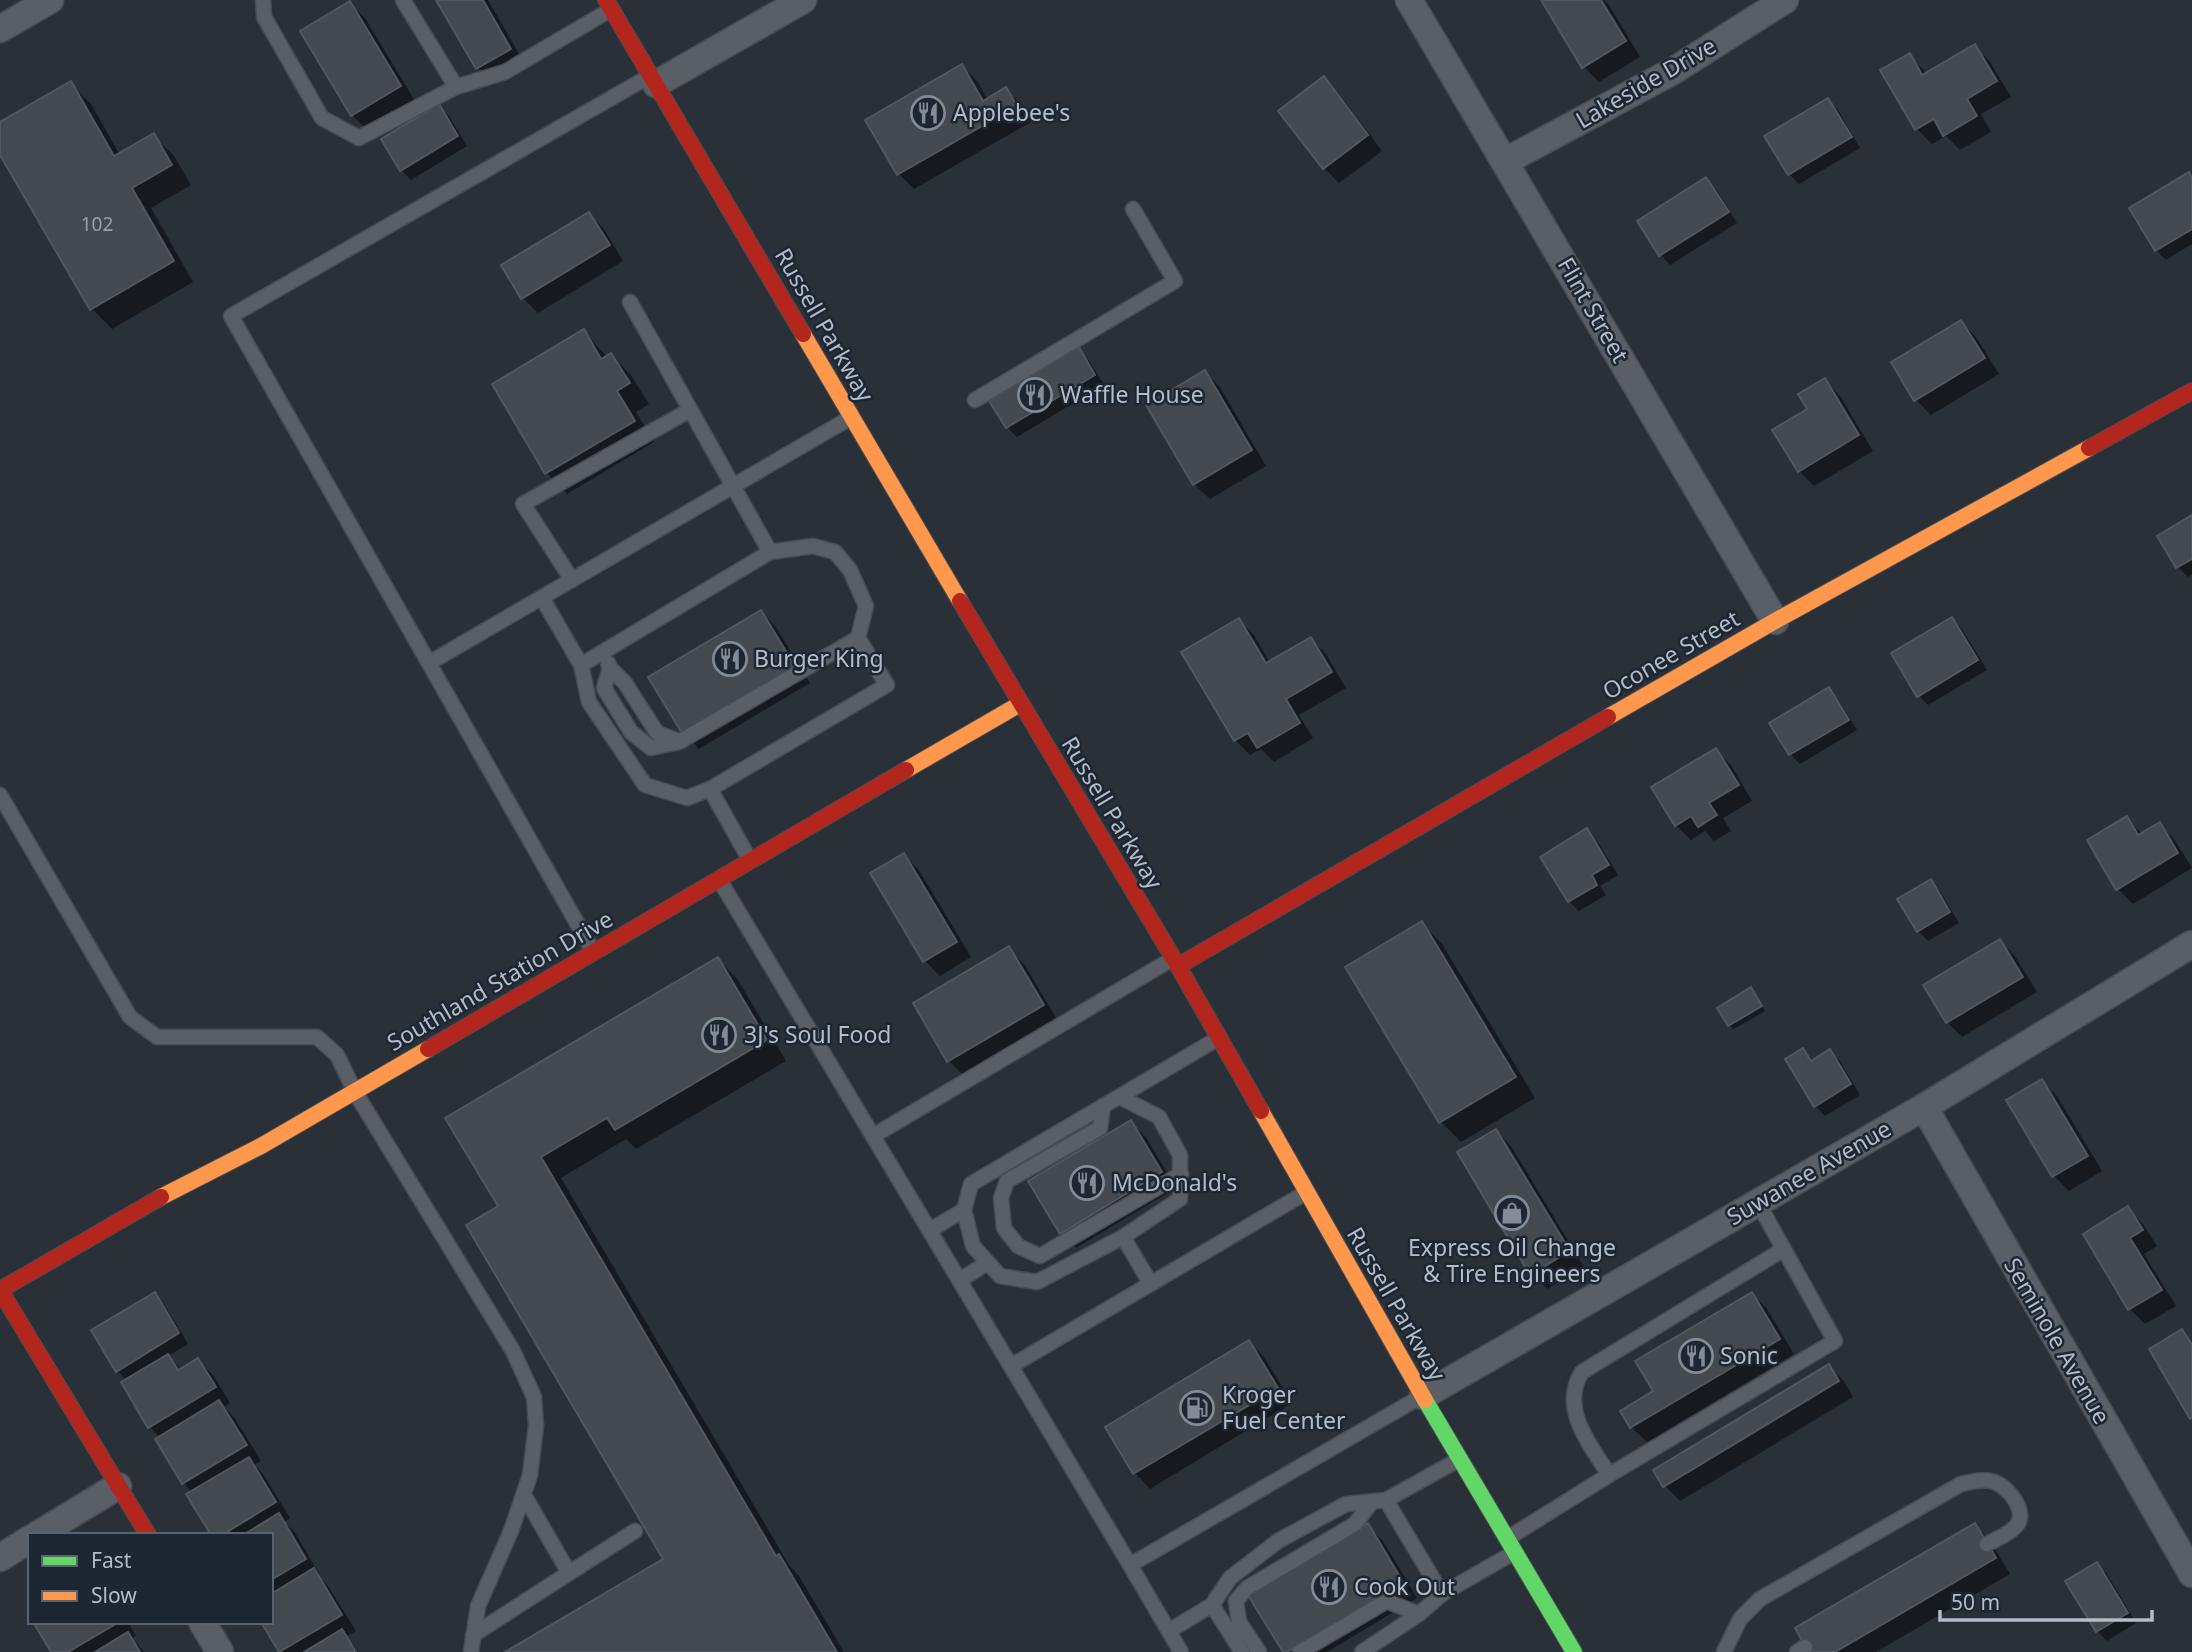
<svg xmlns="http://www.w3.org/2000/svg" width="2192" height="1652" viewBox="0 0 2192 1652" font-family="'Noto Sans',sans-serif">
	<rect width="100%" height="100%" fill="#2a3038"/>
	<!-- shadow -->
	<g fill="#0007">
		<path d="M438,0h50l37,64 -32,19 -15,-15z"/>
		<path d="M1544,0h60l5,5 31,52 -41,25 -15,-15z"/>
		<path d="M349,3l16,15 50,83 -48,29 -15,-15z"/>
		<path d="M1975,46l15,16 21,35 -30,17 10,18 -31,18 -14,-14 -14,8 -15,-15 -7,-73 17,18z"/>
		<path d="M962,66l15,15 11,19 18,-10 15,15 10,17 -117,67 -15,-15 -31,-54z"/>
		<path d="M1324,78l15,16 43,57 -43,32 -15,-15 -43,-57z"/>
		<path d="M70,83l21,21 29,51 33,-20 21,21 17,29 -40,23 42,74 -81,47 -20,-20 -92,-158v-27z"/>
		<path d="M1828,100l10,10 22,38 -61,36 -10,-10 -22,-37z"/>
		<path d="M439,106l10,10 18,30 -56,34 -10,-10z"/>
		<path d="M2192,178v66l-26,16 -10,-10z"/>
		<path d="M1706,180l10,9 21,34 -67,42 -9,-10 -22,-33z"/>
		<path d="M589,214l15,15 19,32 -85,52 -16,-16z"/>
		<path d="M1961,322l15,15 23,37 -68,41 -15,-15z"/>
		<path d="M584,331l23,26 4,-2 20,20 18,29 -13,8 18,30 -87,52 -20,-21 -53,-88z"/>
		<path d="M1078,349l10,10 16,26 -87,52 -10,-10z"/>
		<path d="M1205,372l15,15 46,79 -56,33 -16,-15z"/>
		<path d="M1825,380l15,16 33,55 -59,35 -15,-15 10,-61z"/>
		<path d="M2192,517v57l-4,3 -10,-10z"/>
		<path d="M761,612l15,15 34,56 -111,66 -15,-15z"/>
		<path d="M1952,619l10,10 25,41 -59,35 -10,-10z"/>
		<path d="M1239,620l15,15 16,28 41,-24 15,15 20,34 -47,27 14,23 -39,24 -13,-13 -11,6 -15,-15z"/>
		<path d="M1829,689l9,10 19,31 -57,34 -10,-10 -18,-31z"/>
		<path d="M1716,750l15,15 21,36 -29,17 8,13 -17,10 -9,-10 -14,9 -15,-15z"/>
		<path d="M2126,818l16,16 17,-10 15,15 18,29 -59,36 -15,-15z"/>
		<path d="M1587,831l10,10 21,34 -18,11 6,9 -27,16 -10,-10 -26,-44z"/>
		<path d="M904,855l15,15 52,87 -31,19 -15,-15 -53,-87z"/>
		<path d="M1930,881l10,10 19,32 -31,18 -10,-10 -19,-31z"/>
		<path d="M1421,923l21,21 93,154 -74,44 -20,-20z"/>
		<path d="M2000,941l15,15 22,36 -75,45 -15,-15z"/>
		<path d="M1009,949l15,15 34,57 -94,55 -15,-15z"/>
		<path d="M718,959l20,21 48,81 -150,88 -10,-10 -65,39 228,387 10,11 45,76h-336l157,-93 -165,-352 -52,-89z"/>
		<path d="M1755,994l10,17 -31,18 -5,-4z"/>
		<path d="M1803,1050l11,11 16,-10 10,10 20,34 -35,21 -10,-10z"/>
		<path d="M2041,1081l16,15 45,75 -33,20 -15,-15 -46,-75z"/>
		<path d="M1130,1122l16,15 30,51 -100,60 -15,-15z"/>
		<path d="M1496,1131l15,15 73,121 -37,22 -15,-16z"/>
		<path d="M2128,1209l15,15 14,22 -13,8 32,52 -31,18 -15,-15 -45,-75z"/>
		<path d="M154,1294l10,10 24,40 -20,12 14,14 16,-10 15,15 17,28 -6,4 10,10 27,44 -7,4 9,9 27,44 -6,4 10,9 26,44 -1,1 9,10 28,45 -9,5 11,16h-77l-18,-30h8v-87h-58l-20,-43 -10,-9 -23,-45 -10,-11 -23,-47 -10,-9z"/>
		<path d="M1752,1294l15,15 27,45 -147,88 -16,-15 24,-35z"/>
		<path d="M1249,1342l15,15 28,46 -142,86 -15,-16 -28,-46z"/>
		<path d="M1829,1366l15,15 9,16 -173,104 -15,-15 -10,-16z"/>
		<path d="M1975,1525l15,16 20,33 -134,78h-65z"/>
		<path d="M1368,1526l15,15 34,57 -90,54h-42z"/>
		<path d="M2097,1564l10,10 29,49 -29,18 -10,-10z"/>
		<path d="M35,1622h93l8,14 -4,2 12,14h-91z"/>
	</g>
	<!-- building -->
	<g fill="#444950" stroke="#52575f" stroke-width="2">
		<path d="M436,0h47l28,49 -35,20z"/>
		<path d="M1541,0h60l25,41 -44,27z"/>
		<path d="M350,1l51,85 -50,30 -51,-85z"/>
		<path d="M1975,44l22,37 -30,18 10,17 -34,20 -9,-17 -19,11 -35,-60 30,-17 12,22z"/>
		<path d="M962,64l21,37 23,-14 11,19 -120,69 -32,-55z"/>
		<path d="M1324,76l44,59 -45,34 -45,-58z"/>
		<path d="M71,81l43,75 40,-23 18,32 -40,23 42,73 -84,49 -90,-155v-33z"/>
		<path d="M1828,98l24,39 -64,38 -24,-39z"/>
		<path d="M439,104l19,32 -58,35 -19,-32z"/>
		<path d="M2189,172l3,6v51l-37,22 -26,-43z"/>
		<path d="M1706,177l23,35 -70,44 -22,-35z"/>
		<path d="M589,212l21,33 -89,54 -20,-34z"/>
		<path d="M1961,320l24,38 -71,43 -23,-39z"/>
		<path d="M584,329l17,30 10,-6 19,30 -13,8 18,30 -90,53 -53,-90z"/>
		<path d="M1079,347l16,28 -89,53 -17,-27z"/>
		<path d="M1205,370l47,80 -59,35 -47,-80z"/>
		<path d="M1825,378l34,57 -61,37 -26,-42 35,-21 -9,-15z"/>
		<path d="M2192,515v44l-16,9 -19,-32z"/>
		<path d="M761,610l35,58 -113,67 -35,-58z"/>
		<path d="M1952,617l26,43 -61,37 -26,-44z"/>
		<path d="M1239,618l27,45 45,-26 21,35 -46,27 14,24 -43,25 -9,-15 -14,8 -53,-89z"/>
		<path d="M1829,687l20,33 -60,35 -20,-32z"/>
		<path d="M1716,748l23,37 -30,18 8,12 -19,12 -7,-11 -16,10 -24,-39z"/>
		<path d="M2127,816l11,19 22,-13 18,31 -62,37 -29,-50z"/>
		<path d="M1587,828l22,37 -17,10 5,10 -29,17 -28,-45z"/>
		<path d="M904,853l53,89 -34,20 -53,-89z"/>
		<path d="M1931,879l19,33 -33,20 -20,-33z"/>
		<path d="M1422,921l94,156 -77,46 -94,-156z"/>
		<path d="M2000,939l23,38 -77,46 -23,-38z"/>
		<path d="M1009,946l35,59 -97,57 -34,-59z"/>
		<path d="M718,957l49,83 -152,90 -8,-12 -66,39 235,399 3,-2 58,98h-332l158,-93 -197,-334 32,-19 -53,-88z"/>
		<path d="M1751,987l11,19 -34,20 -11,-18z"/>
		<path d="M1803,1048l8,13 19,-12 21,35 -37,23 -29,-48z"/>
		<path d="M2042,1079l46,77 -36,21 -46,-77z"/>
		<path d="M1131,1120l31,52 -102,62 -32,-53z"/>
		<path d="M1496,1129l74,122 -40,24 -73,-123z"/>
		<path d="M2128,1206l15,24 -13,8 32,52 -34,20 -45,-76z"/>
		<path d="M155,1292l24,41 -63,39 -25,-42z"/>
		<path d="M1752,1292l28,47 -150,89 -10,-17 33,-20 -18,-30z"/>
		<path d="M2182,1329l10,16v73l-2,1 -41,-70z"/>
		<path d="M1249,1340l29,48 -145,86 -28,-47z"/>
		<path d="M168,1354l10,16 20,-12 18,29 -68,41 -27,-46z"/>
		<path d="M1829,1364l10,17 -176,106 -10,-17z"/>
		<path d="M219,1400l28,45 -65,39 -27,-45z"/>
		<path d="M249,1457l27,45 -54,33h-11l-25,-41z"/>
		<path d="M279,1513l27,46 -35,21v-45h-28z"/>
		<path d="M1368,1523l35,59 -116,70h-4l-35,-57z"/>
		<path d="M1975,1523l21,35 -161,94h-27l-13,-24z"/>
		<path d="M2097,1562l31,51 -32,19 -31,-51z"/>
		<path d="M314,1568l28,47 -63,37 -18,-30h10v-28z"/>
		<path d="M33,1622h86l-51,30h-17z"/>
		<path d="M342,1629l14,23h-52z"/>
		<path d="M128,1632l12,20h-45z"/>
	</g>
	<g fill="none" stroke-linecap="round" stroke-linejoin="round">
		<!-- lane casing -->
		<g stroke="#484c53" stroke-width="17">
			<g id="lane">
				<path d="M263,0l1,17 58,101 37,20 97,-51 -53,-87"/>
				<path d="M456,87l49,-15 105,-62"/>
				<path d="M975,400l200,-119 -42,-72"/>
				<path d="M572,580l-49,-76 167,-94"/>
				<path d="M542,598l39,67 189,-113 -140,-250"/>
				<path d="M429,663l421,-245"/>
				<path d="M608,663l2,5 15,15 32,50 21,8"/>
				<path d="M581,665l8,37 56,83 42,13 23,-9"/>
				<path d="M610,668l-6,20 27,44 20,16 28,-6 179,-104 8,-32 -16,-36 -15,-18 -22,-6 -43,6"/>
				<path d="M0,795l130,222 27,20h160l20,18 18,37 158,259 21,46 2,29 -6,49 -19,56 -33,75 -7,46"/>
				<path d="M750,860l-40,-71 177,-104 -29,-47"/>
				<path d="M720,881l410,684 292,-169"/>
				<path d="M593,951l-362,-635 417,-239"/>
				<path d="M1120,1097l39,20 21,38v44l-57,38 -86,45 -37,-6 -27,-30 -9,-36 7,-26 246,-145"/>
				<path d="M1103,1106l-3,22 -93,53 -6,17 3,30 14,18 22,10 141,-82"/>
				<path d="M873,1136l299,-177"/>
				<path d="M1758,1203l77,138 -226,134c-19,-31 -50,-67 -27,-103l202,-123"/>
				<path d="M930,1230l34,-20"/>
				<path d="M1123,1237l28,47"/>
				<path d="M960,1280l27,-17"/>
				<path d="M1011,1366l294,-173"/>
				<path d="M524,1495l45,78 66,-42"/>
				<path d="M1386,1500l56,94"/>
				<path d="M1508,1538l101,-63"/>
				<path d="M1130,1565l51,87"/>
				<path d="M1212,1605l18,-27 48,-37 68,-37 40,-4 72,-40"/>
				<path d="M1169,1631l43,-26 30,47"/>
				<path d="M473,1635l96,-62"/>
				<path d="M1259,1652l-20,-30 -3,-21 11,-13 108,-64 16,-21"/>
				<path d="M1300,1652l87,-51 32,13"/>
				<path d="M1362,1652l57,-38 23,-20 71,-41"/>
				<path d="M1724,1652l16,-33 20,-20 201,-115c10,-2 22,-6 33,-2 14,4 35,31 22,44 -6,8 -20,13 -29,18"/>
				<path d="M1797,1652l8,-5"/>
			</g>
		</g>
		<!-- street casing -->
		<g stroke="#484c53" stroke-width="29">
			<g id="street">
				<path d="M1409,0l366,621"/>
				<path d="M0,29l50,-29"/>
				<path d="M656,84l147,-84"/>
				<path d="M1506,161l167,-90 112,-71"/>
				<path d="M1924,1107l268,467"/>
				<path d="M1423,1396l501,-289 268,-163"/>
				<path d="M37,1535l81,-49"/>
				<path d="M0,1558l30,-19"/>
				<path d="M202,1622l18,30"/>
			</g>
		</g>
		<!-- fast casing -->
		<g stroke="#484c53" stroke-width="18">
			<path id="fast" d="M1425,1400l149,252"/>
		</g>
		<!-- slow casing -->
		<g stroke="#484c53" stroke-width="18">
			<g id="slow">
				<path d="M803,334l157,267"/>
				<path d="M1608,717l167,-96 314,-173"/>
				<path d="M906,770l114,-66"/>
				<path d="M1261,1111l164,289"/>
				<path d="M161,1197l100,-51 167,-97"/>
			</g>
		</g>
		<!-- jam casing -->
		<g stroke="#484c53" stroke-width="18">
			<g id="jam">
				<path d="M606,0l197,334"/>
				<path d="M2089,448l103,-57"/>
				<path d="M960,601l218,365 83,145"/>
				<path d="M1178,966l430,-249"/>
				<path d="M428,1049l478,-279"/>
				<path d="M148,1535l-148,-245 161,-93"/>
			</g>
		</g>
		<!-- lane -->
		<use href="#lane" stroke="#5a5e66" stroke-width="14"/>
		<!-- street -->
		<use href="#street" stroke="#5a5e66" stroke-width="26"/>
		<!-- fast -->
		<use href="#fast" stroke="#63d668" stroke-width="16"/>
		<!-- slow -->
		<use href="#slow" stroke="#ff974d" stroke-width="16"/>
		<!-- jam -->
		<use href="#jam" stroke="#b3261e" stroke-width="16"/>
	</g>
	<!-- icons -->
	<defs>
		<g id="restaurant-ring" transform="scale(1.75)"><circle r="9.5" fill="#1d2633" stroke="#848b96" stroke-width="1.5"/><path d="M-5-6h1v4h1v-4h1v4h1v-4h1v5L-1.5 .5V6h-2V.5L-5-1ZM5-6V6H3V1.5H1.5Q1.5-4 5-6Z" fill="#848b96"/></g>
		<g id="shop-ring" transform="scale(1.75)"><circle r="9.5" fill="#1d2633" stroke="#848b96" stroke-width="1.5"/><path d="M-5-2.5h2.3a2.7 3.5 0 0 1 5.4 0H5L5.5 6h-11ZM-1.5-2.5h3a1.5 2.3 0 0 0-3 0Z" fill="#848b96"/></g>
		<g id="fuel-ring" transform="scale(1.75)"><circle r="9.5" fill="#1d2633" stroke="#848b96" stroke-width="1.5"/><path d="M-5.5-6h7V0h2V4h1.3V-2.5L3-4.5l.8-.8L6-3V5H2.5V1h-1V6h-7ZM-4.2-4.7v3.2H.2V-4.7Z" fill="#848b96"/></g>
	</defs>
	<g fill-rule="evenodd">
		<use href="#restaurant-ring" x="928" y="113"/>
		<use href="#restaurant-ring" x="1035" y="395"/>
		<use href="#restaurant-ring" x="730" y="659"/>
		<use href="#restaurant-ring" x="719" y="1035"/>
		<use href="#restaurant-ring" x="1087" y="1183"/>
		<use href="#shop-ring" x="1512" y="1213"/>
		<use href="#restaurant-ring" x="1696" y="1356"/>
		<use href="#fuel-ring" x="1197" y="1408"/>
		<use href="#restaurant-ring" x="1329" y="1587"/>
	</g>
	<g text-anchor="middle" stroke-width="5" stroke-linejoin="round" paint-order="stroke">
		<!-- number labels -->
		<g font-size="19" fill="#989fab">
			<text x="97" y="231">102</text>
		</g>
		<!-- street labels -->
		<g font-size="23" fill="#b4bcc9" stroke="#1d2633">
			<text transform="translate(1646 83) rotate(-30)" y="8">Lakeside Drive</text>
			<text transform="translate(1593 310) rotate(60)" y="8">Flint Street</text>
			<text transform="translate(824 325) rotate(60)" y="8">Russell Parkway</text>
			<text transform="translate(1671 655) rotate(-30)" y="8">Oconee Street</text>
			<text transform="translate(1112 813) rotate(59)" y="8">Russell Parkway</text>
			<text transform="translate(500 981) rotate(-30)" y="8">Southland Station Drive</text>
			<text transform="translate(1809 1173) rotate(-30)" y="8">Suwanee Avenue</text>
			<text transform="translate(1396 1304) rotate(60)" y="8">Russell Parkway</text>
			<text transform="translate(2057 1341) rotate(60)" y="8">Seminole Avenue</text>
		</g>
		<!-- poi labels -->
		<g font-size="23" fill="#b4bcc9" stroke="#1d2633" text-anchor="start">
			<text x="953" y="121">Applebee's</text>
			<text x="1060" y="403">Waffle House</text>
			<text x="754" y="667">Burger King</text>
			<text x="744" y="1043">3J's Soul Food</text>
			<text x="1112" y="1191">McDonald's</text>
			<text x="1512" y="1256" text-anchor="middle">Express Oil Change<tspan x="1512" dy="26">&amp; Tire Engineers</tspan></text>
			<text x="1720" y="1364">Sonic</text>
			<text x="1222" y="1403">Kroger<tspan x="1222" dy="26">Fuel Center</tspan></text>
			<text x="1354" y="1595">Cook Out</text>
		</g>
	</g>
	<!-- legend -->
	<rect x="28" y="1533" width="245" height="91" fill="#1d2633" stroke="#59626f" stroke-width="2"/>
	<rect x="42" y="1556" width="35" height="10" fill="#63d668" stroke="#59626f" stroke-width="2"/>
	<text x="91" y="1568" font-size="21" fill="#b4bcc9">Fast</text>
	<rect x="42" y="1591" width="35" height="10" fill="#ff974d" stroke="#59626f" stroke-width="2"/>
	<text x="91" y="1603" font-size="21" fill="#b4bcc9">Slow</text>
	<!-- scale -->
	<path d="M1940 1610v10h212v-10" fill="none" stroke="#b4bcc9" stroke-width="3.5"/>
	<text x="1951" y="1610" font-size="21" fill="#b4bcc9" stroke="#1d2633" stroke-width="5" paint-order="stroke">50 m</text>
</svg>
